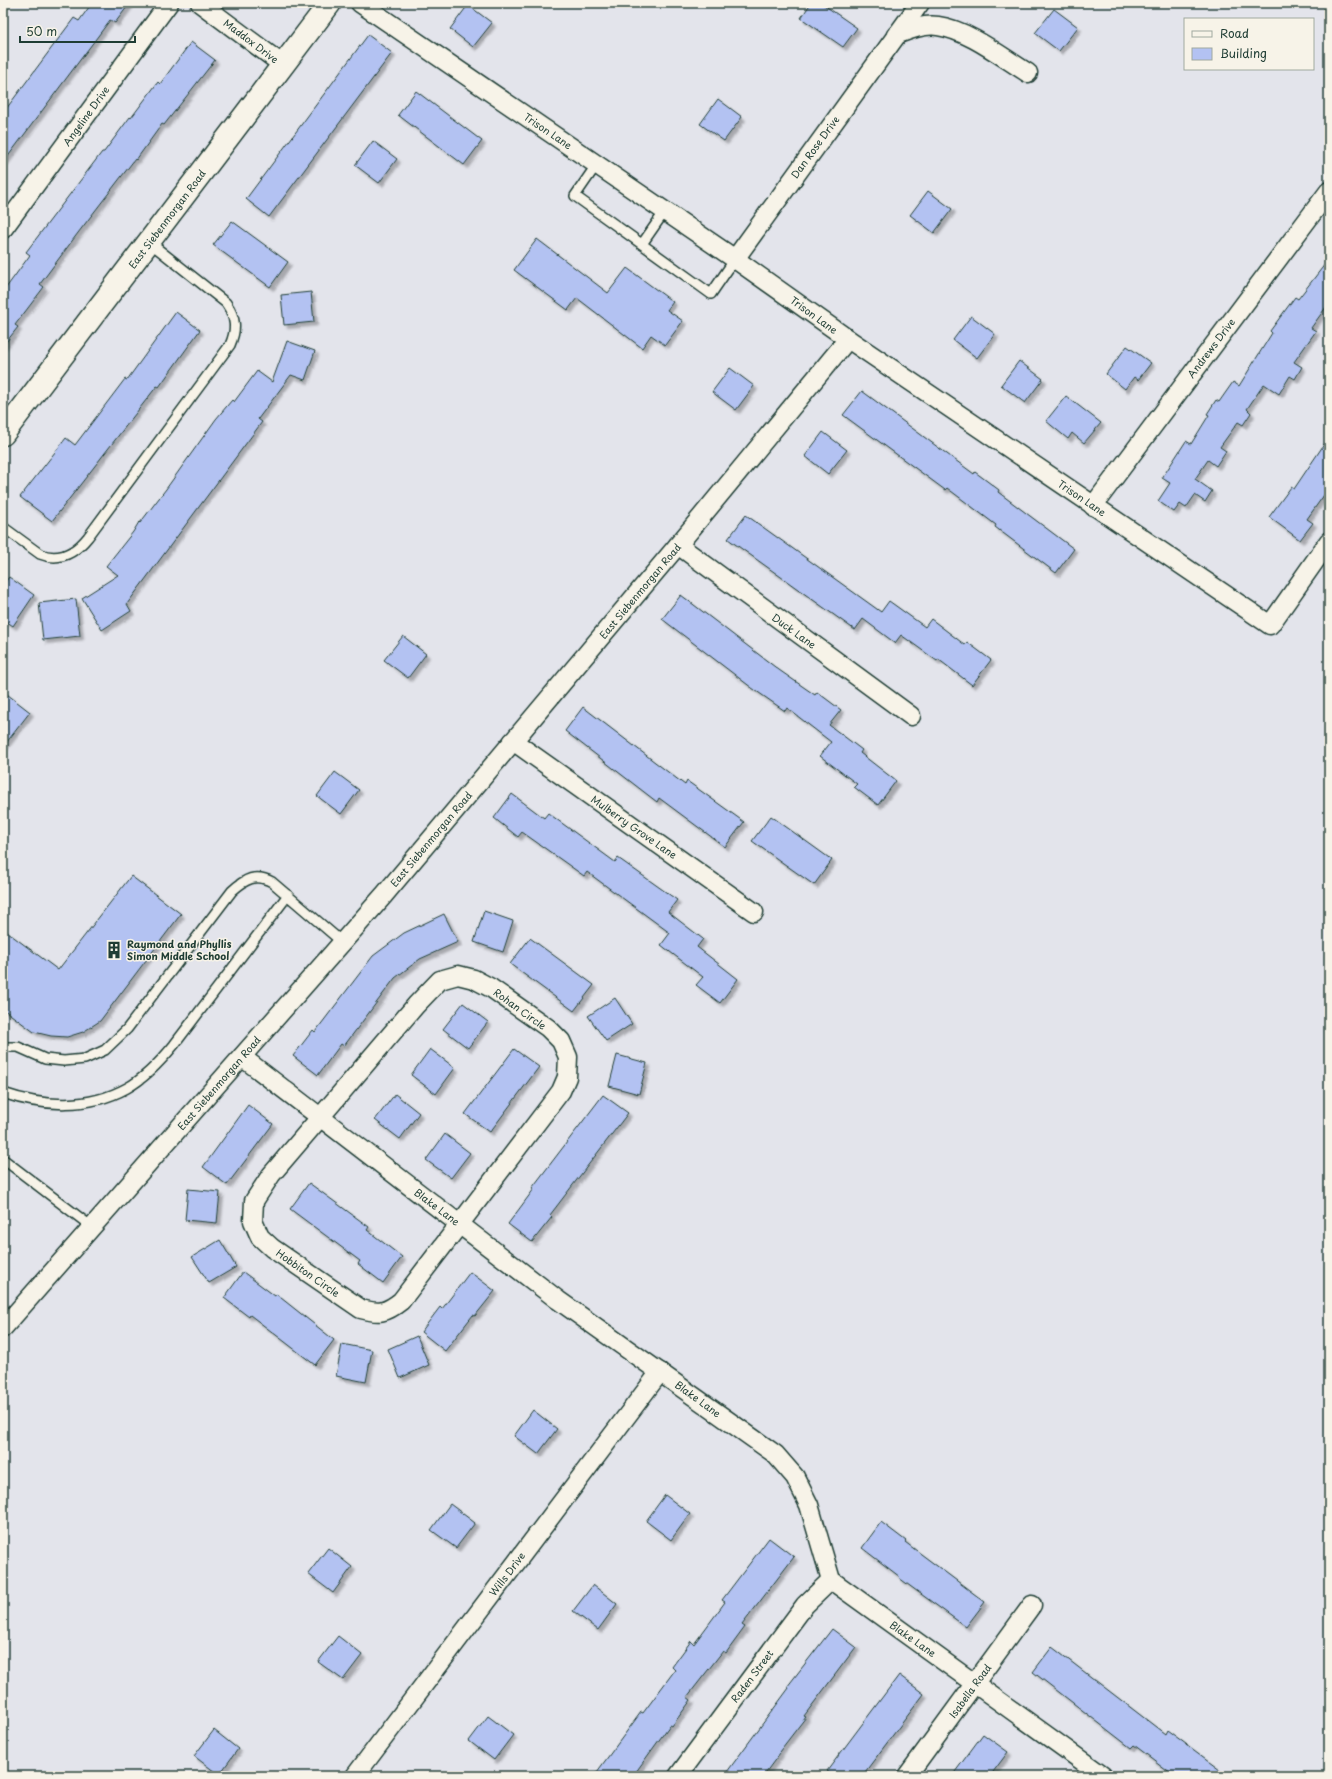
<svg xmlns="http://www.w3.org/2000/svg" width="1332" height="1779" viewBox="0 0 1332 1779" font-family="'Playpen Sans',sans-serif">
	<defs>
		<filter id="shadow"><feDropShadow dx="3.5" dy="3.5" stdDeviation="1" flood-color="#0004"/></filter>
	</defs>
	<rect width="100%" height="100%" fill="#e3e4eb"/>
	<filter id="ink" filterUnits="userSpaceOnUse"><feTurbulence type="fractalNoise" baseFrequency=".025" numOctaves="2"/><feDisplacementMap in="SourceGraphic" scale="8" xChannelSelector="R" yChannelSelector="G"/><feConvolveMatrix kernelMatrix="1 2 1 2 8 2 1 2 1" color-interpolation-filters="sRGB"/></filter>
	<g filter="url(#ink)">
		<!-- building -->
		<g fill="#b3c2f2" stroke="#1f3d34" filter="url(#shadow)">
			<path d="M92,3h38l-15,20 -5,-3 -107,143v-50l71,-95 5,3z"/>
			<path d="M811,3h10l36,25 -14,19 -42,-29z"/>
			<path d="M468,5l24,18 -19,24 -23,-18z"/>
			<path d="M1054,9l24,18 -19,24 -24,-18z"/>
			<path d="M368,35l24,18 -123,164 -23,-18z"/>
			<path d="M191,42l24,18 -51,65 -2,-1 -26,36 -1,-1 -57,74 -38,51 4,3 -29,38 3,2 -15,19v-54l27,-37 -4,-3 76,-100h2l26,-35 1,1 27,-36 2,2z"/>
			<path d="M416,91l66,50 -18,24 -66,-50z"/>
			<path d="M718,99l24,18 -18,24 -24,-17z"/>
			<path d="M373,141l24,18 -18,24 -24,-18z"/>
			<path d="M928,191l24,18 -18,24 -24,-18z"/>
			<path d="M232,221l56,41 -18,25 -57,-42z"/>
			<path d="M537,239l71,54 19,-25 46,34 -6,8 16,11 -18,24 -14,-10 -9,13 -65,-50 -9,12 -54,-40z"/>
			<path d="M1329,259v44l-18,25 5,3 -22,31 8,5 -7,12 -5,-3 -11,18 -15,-10 -17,25 4,4 -8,12 -5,-3 -18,25 6,4 -10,15 -8,-6 -13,19 17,12 -7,11 -10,-7 -9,13 -6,-4 -6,8 -16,-11 12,-18 -8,-5 24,-37 5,3 18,-29 -2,-1 9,-14 3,2 14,-20 6,4 33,-53 -2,-2 25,-34 3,2z"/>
			<path d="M311,292l3,30 -30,3 -3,-30z"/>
			<path d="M176,312l24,18 -41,57 -2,-1 -105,135 -32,-24 46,-59 9,7 50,-66 2,1z"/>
			<path d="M971,316l24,18 -18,24 -24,-18z"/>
			<path d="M287,341l28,10 -10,29 -14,-5 -33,44 4,3 -135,182 4,7 -29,19 -20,-32 36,-23 -12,-9 27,-34 6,-10 1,1 26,-34 50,-70 16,-19 2,2 23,-31 15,11z"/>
			<path d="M1127,346l24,17 -13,17 -4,-3 -9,12 -19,-15z"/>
			<path d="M1019,361l24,18 -18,24 -24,-18z"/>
			<path d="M730,368l24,18 -18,24 -24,-18z"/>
			<path d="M862,391l112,83 1,-2 24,18 -1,2 76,57 -18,24 -61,-46 1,-2 -49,-37 -2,2 -102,-75z"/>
			<path d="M1066,396l35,27 -17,20 -12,-10 -4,6 -22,-18z"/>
			<path d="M823,432l24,18 -19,24 -23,-18z"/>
			<path d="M1329,437v51l-22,31 6,4 -13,17 -31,-23 22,-30 3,2z"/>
			<path d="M746,515l135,97 8,-11 36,26 6,-8 34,26 2,-3 24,18 -19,25 -34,-26 -1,2 -36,-26 -6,8 -32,-24 -8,11 -127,-91z"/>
			<path d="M9,577l25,18 -21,31 -10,-7v-34z"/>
			<path d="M681,595l98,75 36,25 2,-3 24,18 -12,15 33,25 -2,3 36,28 -18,24 -24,-18 3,-3 -37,-28 11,-14 -44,-34 -2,3 -33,-23 -90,-69z"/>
			<path d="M76,599l4,37 -37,4 -4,-37z"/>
			<path d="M403,636l23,18 -18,24 -24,-18z"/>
			<path d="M3,691l27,21 -27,35z"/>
			<path d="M583,707l102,78 2,-4 57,41 -19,25 -66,-49 -2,4 -92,-71z"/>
			<path d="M335,772l24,18 -18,24 -24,-18z"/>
			<path d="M512,794l32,24 4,-5 67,49 3,-4 59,42 -9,12 35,27 -6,8 41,32 -18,24 -24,-18 7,-8 -42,-32 9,-12 -83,-61 -3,4 -62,-44 -4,5 -24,-19z"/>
			<path d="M771,816l61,44 -18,25 -62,-44z"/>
			<path d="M131,876l50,38 -81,107 -17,11 -16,5 -16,-1 -17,-4 -31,-23v-80l55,41z"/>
			<path d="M484,911l29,10 -10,31 -29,-10z"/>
			<path d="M444,914l14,28 -38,17 -25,19 -51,68 -3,-2 -23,31 -25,-19 20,-26 2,2 58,-76 31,-23z"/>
			<path d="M530,938l64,47 -20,26 -64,-47z"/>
			<path d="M615,998l17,26 -26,17 -18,-25z"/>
			<path d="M463,1003l25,19 -20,26 -25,-19z"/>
			<path d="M430,1049l25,19 -19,26 -25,-19z"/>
			<path d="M514,1049l25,18 -49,65 -25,-18z"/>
			<path d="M617,1055l30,8 -8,31 -30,-8z"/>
			<path d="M395,1094l24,19 -19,26 -25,-19z"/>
			<path d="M603,1095l25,18 -78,102 2,2 -20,25 -24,-18 26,-35 -2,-1z"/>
			<path d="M248,1105l25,19 -46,61 -24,-18z"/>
			<path d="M445,1134l25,19 -19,25 -25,-18z"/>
			<path d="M309,1183l60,44 -2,3 35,27 -19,26 -25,-19 2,-3 -70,-52z"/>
			<path d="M188,1189l32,3 -3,31 -32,-3z"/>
			<path d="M220,1240l16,27 -27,16 -17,-26z"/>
			<path d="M243,1272l32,24 1,-2 58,46 -19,25 -65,-50 -1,2 -25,-19z"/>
			<path d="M470,1272l25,19 -20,25 -2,-1 -28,36 -24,-19 19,-25 2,2z"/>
			<path d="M417,1336l12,29 -29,13 -12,-29z"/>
			<path d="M342,1344l30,6 -6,32 -30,-6z"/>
			<path d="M533,1410l24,19 -19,25 -24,-18z"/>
			<path d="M665,1495l25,19 -19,26 -25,-19z"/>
			<path d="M450,1504l25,19 -19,25 -25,-18z"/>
			<path d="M881,1522l25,19 -1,1 80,60 -19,25 -67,-49 1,-1 -38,-29z"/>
			<path d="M769,1538l25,19 -52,68 3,2 -19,26 -3,-2 -36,46 4,3 -19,26 -2,-1 -37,51h-39l47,-64 2,1 32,-43 -3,-3 19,-26 3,3 31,-42 -3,-2z"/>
			<path d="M328,1548l24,19 -19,26 -25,-19z"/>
			<path d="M593,1585l24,19 -19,26 -25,-19z"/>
			<path d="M832,1629l24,18 -52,69 2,1 -27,35 1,1 -17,23h-39l65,-88 -2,-1z"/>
			<path d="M338,1636l24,19 -19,25 -25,-18z"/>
			<path d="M1052,1647l113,87 2,-4 62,46h-54l-41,-31 -3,3 -98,-76z"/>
			<path d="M899,1675l25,19 -62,82h-28l-7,-5z"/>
			<path d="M488,1716l25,19 -19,25 -25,-19z"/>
			<path d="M214,1730l24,19 -19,26 -25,-19z"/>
			<path d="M983,1734l25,18 -18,24h-38z"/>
		</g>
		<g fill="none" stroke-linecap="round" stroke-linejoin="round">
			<!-- lane casing -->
			<g stroke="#1f3d34" stroke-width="12">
				<g id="lane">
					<path d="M597,164l-22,32 136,98 24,-35"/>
					<path d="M642,244l23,-33"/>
					<path d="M3,527l37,27c20,8 36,-2 48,-17l142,-192c7,-16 6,-27 -4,-42l-77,-61"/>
					<path d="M3,1047h15l27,12 19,2 21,-2 20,-9 22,-21 105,-138c13,-12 24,-18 40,-9l70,60"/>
					<path d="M3,1093c40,14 86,16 124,-5 18,-10 34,-27 47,-43l114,-150"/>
					<path d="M3,1159l89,68"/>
				</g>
			</g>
			<!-- street casing -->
			<g stroke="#1f3d34" stroke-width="21">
				<g id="street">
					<path d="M200,3l83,62"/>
					<path d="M360,3l375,256 113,80 422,286 59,-84"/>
					<path d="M896,35c13,-5 27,-11 42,-9 30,4 64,31 90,47"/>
					<path d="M3,229l166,-226"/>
					<path d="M735,259l185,-256"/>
					<path d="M1093,506l236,-315"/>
					<path d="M678,545l233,171"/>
					<path d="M513,741l241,171"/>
					<path d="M458,975l16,4 17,9 57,40 13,13 7,16 -1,20 -6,14 -160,210c-15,12 -22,13 -40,8l-89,-61 -12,-11 -7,-16 1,-20 17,-26 145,-170 24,-25z"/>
					<path d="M242,1057l316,243 217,154 20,23 14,28 22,75 272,196"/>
					<path d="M3,1328l381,-433 294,-350 170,-206"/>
					<path d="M355,1776l305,-404"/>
					<path d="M678,1776l127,-171 26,-25"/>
					<path d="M907,1776l125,-171"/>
				</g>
			</g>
			<!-- secondary casing -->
			<g stroke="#1f3d34" stroke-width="25">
				<path id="secondary" d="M3,434l327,-431"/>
			</g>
			<!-- lane -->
			<use href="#lane" stroke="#f7f3e8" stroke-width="9"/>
			<!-- street -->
			<use href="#street" stroke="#f7f3e8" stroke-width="18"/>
			<!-- secondary -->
			<use href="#secondary" stroke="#f7f3e8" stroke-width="22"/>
		</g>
	</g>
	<!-- icons -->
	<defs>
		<g id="building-bare" transform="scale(1.38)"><path d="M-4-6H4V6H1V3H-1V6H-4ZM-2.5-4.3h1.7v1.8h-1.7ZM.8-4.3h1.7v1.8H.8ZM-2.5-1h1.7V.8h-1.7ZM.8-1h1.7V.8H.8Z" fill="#1f3d34" stroke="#f7f3e8" stroke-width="2.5" paint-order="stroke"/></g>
	</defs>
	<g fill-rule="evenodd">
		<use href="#building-bare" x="114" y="950"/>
	</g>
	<g text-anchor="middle" stroke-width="3" stroke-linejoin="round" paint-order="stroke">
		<!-- street labels -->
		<g font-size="10" fill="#1f3d34" stroke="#f7f3e8">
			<text transform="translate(251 41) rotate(37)" y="4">Maddox Drive</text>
			<text transform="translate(86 116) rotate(-54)" y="4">Angeline Drive</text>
			<text transform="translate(548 131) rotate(34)" y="4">Trison Lane</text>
			<text transform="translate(815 147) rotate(-54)" y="4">Dan Rose Drive</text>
			<text transform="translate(167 219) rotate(-53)" y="4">East Siebenmorgan Road</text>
			<text transform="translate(814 315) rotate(36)" y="4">Trison Lane</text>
			<text transform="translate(1211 348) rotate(-53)" y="4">Andrews Drive</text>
			<text transform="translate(1082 498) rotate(34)" y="4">Trison Lane</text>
			<text transform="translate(640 591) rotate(-50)" y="4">East Siebenmorgan Road</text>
			<text transform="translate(794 631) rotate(36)" y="4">Duck Lane</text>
			<text transform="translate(634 827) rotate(35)" y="4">Mulberry Grove Lane</text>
			<text transform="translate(431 839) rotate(-50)" y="4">East Siebenmorgan Road</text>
			<text transform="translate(520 1009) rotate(36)" y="4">Rohan Circle</text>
			<text transform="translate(219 1083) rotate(-49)" y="4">East Siebenmorgan Road</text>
			<text transform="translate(437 1207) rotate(37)" y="4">Blake Lane</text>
			<text transform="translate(308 1273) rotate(35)" y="4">Hobbiton Circle</text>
			<text transform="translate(698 1399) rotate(36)" y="4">Blake Lane</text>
			<text transform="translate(507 1574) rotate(-53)" y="4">Wills Drive</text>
			<text transform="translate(913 1639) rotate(35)" y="4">Blake Lane</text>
			<text transform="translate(752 1676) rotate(-53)" y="4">Raden Street</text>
			<text transform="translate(970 1691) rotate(-54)" y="4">Isabella Road</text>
		</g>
		<!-- poi labels -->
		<g font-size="10" font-weight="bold" fill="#1f3d34" stroke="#f7f3e8" text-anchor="start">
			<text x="127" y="948">Raymond and Phyllis<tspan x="127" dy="12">Simon Middle School</tspan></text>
		</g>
	</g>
	<!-- margin -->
	<rect width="1332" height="1779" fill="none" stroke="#f7f3e8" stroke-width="16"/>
	<rect x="8" y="8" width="1316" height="1763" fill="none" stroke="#1f3d34" stroke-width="1.5" filter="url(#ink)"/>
	<!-- legend -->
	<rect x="1184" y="18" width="130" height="52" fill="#f7f3e8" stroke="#a1aaa0"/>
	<rect x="1192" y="31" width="20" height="6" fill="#f7f3e8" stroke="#a1aaa0"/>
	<text x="1220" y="38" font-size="12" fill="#1f3d34">Road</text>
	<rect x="1192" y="48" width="20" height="12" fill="#b3c2f2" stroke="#a1aaa0"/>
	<text x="1220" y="58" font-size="12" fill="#1f3d34">Building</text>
	<!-- scale -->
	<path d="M20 36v6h115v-6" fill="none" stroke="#1f3d34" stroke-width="2"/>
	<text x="26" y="36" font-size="12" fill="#1f3d34" stroke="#f7f3e8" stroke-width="3" paint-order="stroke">50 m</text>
</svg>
